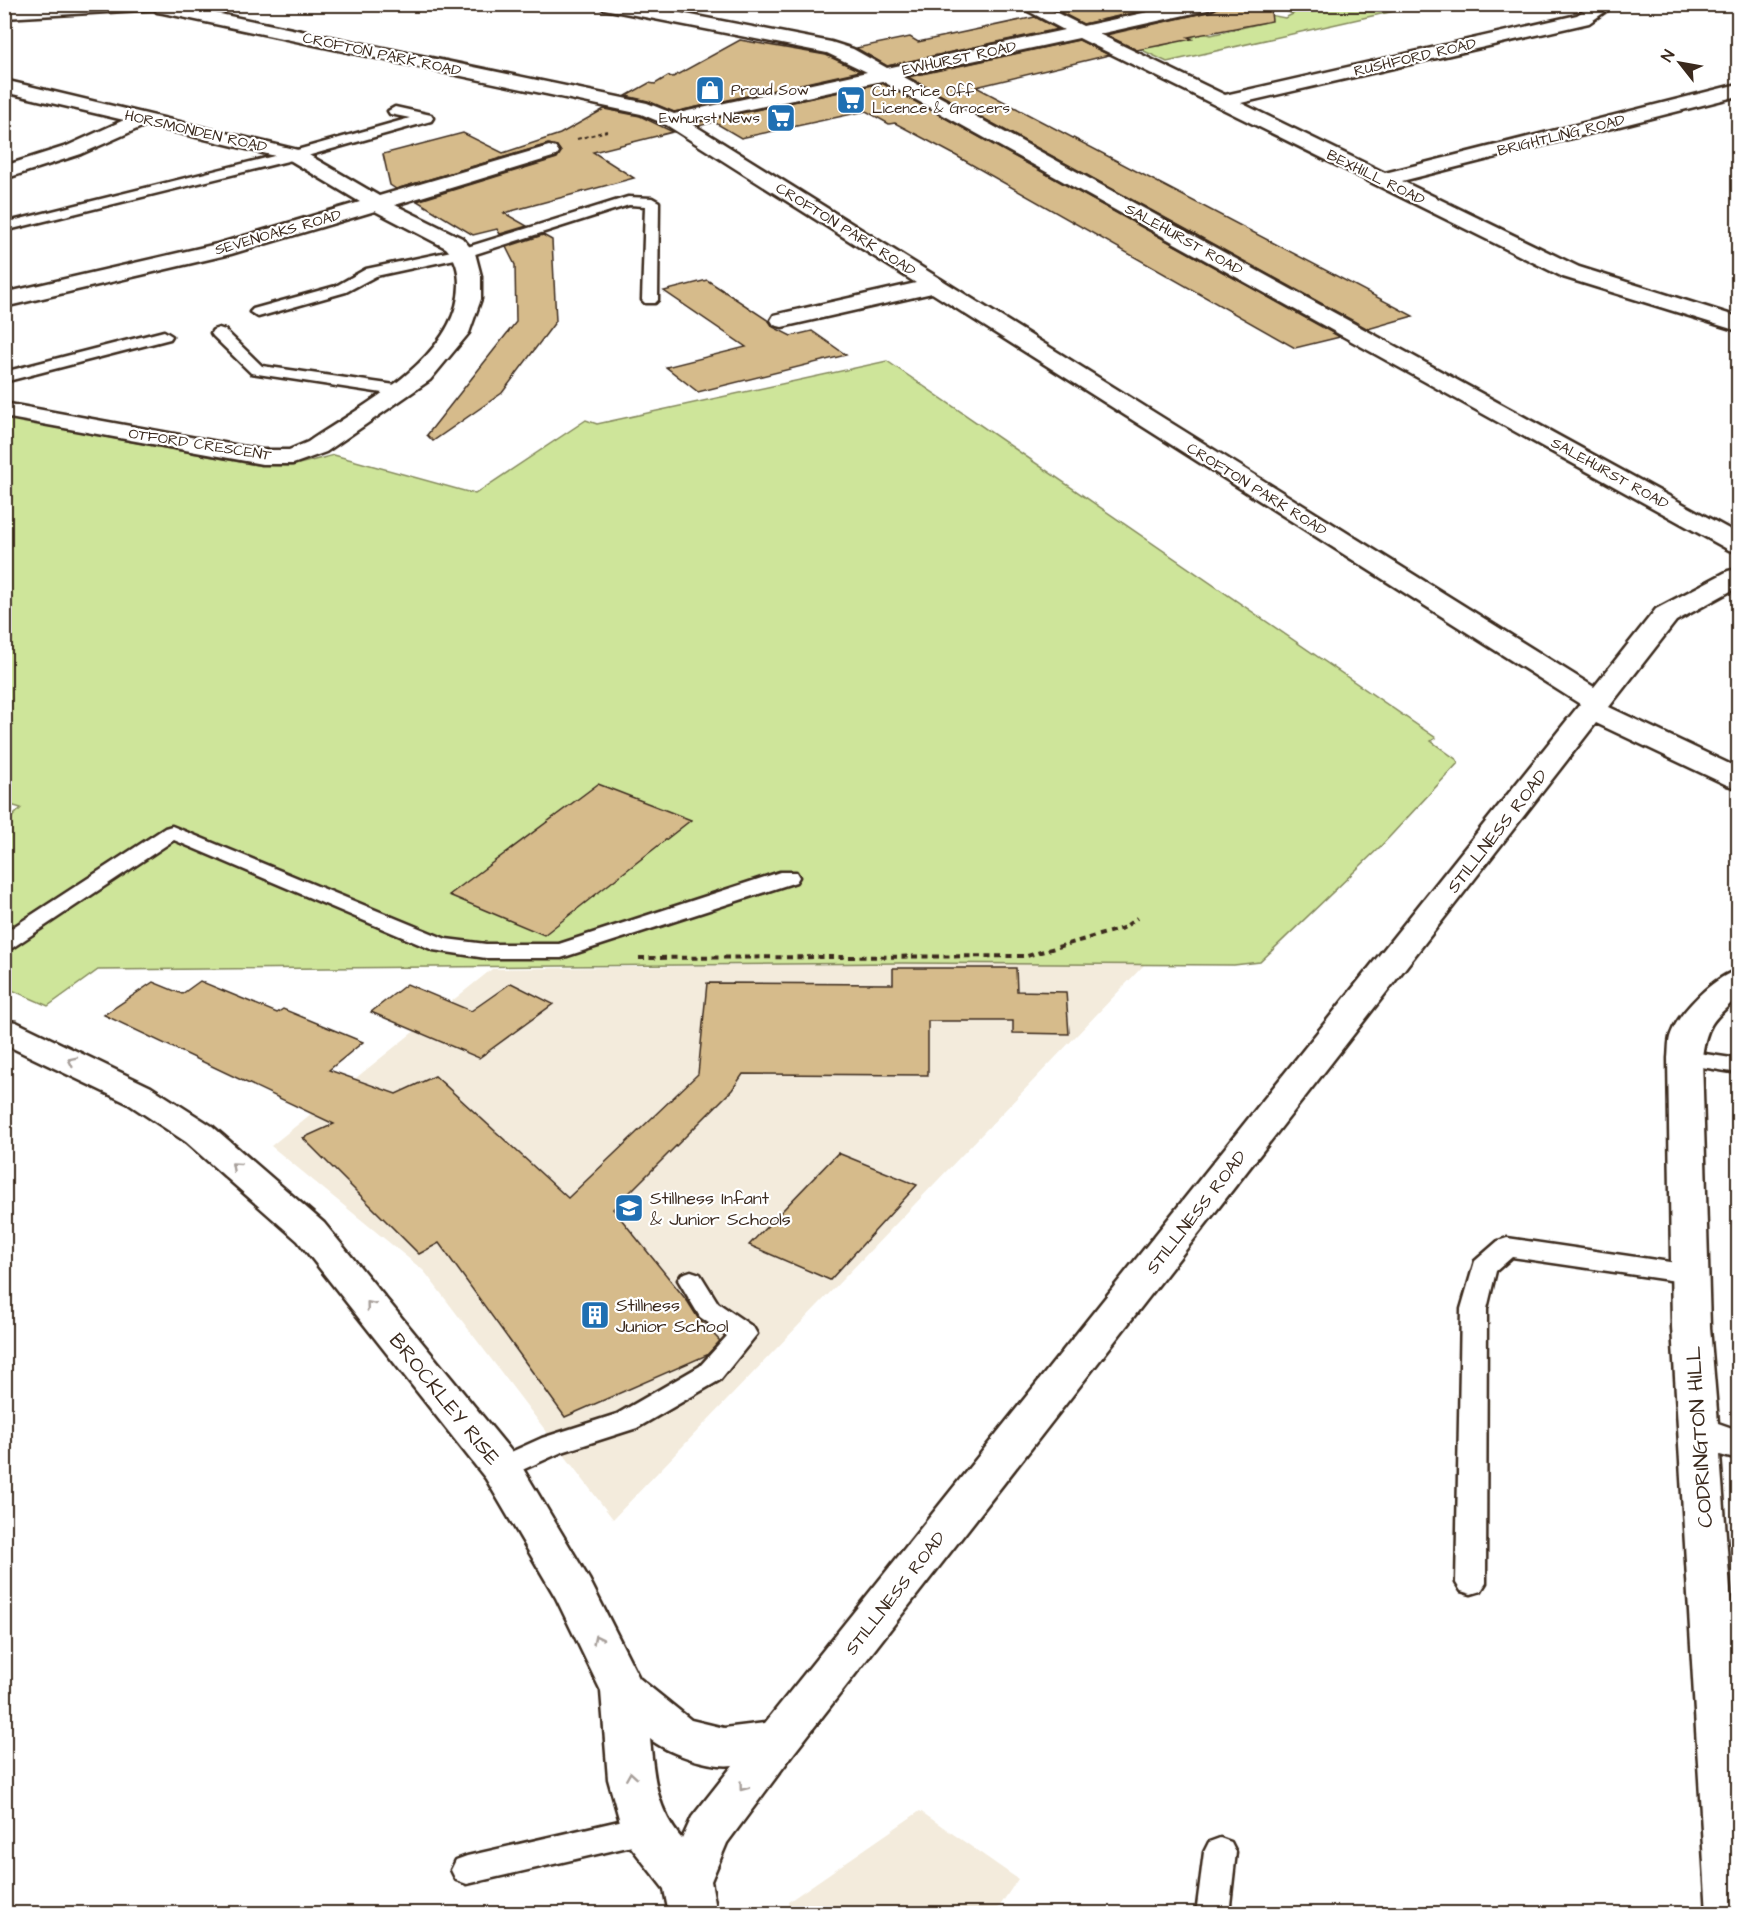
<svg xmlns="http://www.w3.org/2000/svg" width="1743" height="1918" viewBox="0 0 1743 1918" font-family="'Architects Daughter',sans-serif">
	<rect width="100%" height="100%" fill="#fff"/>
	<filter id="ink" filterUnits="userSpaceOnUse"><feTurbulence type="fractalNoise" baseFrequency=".0167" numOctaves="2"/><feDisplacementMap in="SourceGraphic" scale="12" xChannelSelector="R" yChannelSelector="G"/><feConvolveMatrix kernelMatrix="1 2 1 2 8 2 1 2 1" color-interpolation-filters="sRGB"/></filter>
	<g filter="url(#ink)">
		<!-- built -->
		<g fill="#f3ebdc">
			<path d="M902,963l243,1 -532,555 -189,-248 -153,-125 221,-177z"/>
			<path d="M920,1811l98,68 -23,34h-205l-2,-11z"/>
		</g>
		<!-- green -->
		<g fill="#cee59a" stroke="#84885c" stroke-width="1.5">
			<path d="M1339,4l82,1 -254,57 -46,-22 39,6 33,-9 -7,-4 10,-2 15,4 55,-13 4,-7 15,3 8,-4 -7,-3c11,-2 24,4 31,-2l-7,-3 23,1z"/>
			<path d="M887,361l549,377 -5,3 26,19 1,3 -77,83 -121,116 -26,3 -332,-2 -804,7 -50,36 -43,-19v-163l16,-16 -17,-5v-385l252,47 35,1 43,-11 141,39 111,-74 11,4z"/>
		</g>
		<!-- building -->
		<g fill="#d6bb8b" stroke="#3b2a1e" stroke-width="1.5">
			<path d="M1098,4h74l-89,20 -23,-12z"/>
			<path d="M1223,4h47l2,17 -84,16 4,2 -55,11 -31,-15 106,-24z"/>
			<path d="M1035,17l23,12 -171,37 -31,-18 54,-11 8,5z"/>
			<path d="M740,40l86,15 34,16 -186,41 -26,-11 -22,-5 23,-13 6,1 13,-8 5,1z"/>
			<path d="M1079,40l30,15 -133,32 437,229 -45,13 -460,-252z"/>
			<path d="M882,83l458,254 -45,11 -342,-194 -58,-31 -6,1 -23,-13 -125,27 -27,-16 -15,4 -4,-3z"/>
			<path d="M604,109l36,7 33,16 -80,20 41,26 -130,35 23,13 -27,8 -3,-5 -24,6 -56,-34 140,-43 4,-6 -4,-6 -9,-2 -152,45 -6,-4 -7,-31 80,-21 40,20 57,-19z"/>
			<path d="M543,235l9,5 4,81 -54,72 -69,48 -6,-6 89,-113 -1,-57 -9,-18z"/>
			<path d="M707,280l62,41 4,6 18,9 21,-5 34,24 -148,37 -32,-25 80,-20 -82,-56z"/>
			<path d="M598,784l93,36 -147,115 -95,-40z"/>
			<path d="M893,968h123l1,23 49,1 3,42 -56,-1v-12h-85v54l-185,-1 -11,16 -119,119 75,93 10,16 22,23 -13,14 -142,62 -126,-174 -20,11 -116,-116 31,-14 -230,-109 49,-33 29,12 18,-13 77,32 6,-4 80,33 -34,28 67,24 39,-18 133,122 130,-124 9,-91 186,1z"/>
			<path d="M511,983l42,21 -74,54 -108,-46 36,-28 64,27z"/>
			<path d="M838,1153l79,32 -87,95 -81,-35z"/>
		</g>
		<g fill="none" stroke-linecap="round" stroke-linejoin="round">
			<!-- lane casing -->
			<g stroke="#3b2a1e" stroke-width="5">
				<g id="lane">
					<path d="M395,107l36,8 2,3 -2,3 -131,37 -296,73v-8l286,-71 120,-34 -20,-4 -2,-3z"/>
					<path d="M628,197l24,1 7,4 -1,98 -3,3h-10l-3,-3 3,-94 -16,-1 -160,51 -93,20 -30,16 -88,25 -8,-5 3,-3 83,-23 30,-17 95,-20z"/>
					<path d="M219,328l6,2 37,36 140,20 8,5 -8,5 -151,-23 -38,-37 -2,-3 2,-3z"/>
					<path d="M164,331l8,5 -2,3 -166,43v-10z"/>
					<path d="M172,826l274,113 40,5h73l221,-72h16l3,5 -3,5 -235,76h-75l-53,-8 -259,-110 -162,108 -8,2v-17l161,-105z"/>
					<path d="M1685,1051l53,8v14l-61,-10 -4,-5 4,-5z"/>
					<path d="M1507,1238l183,27 9,3 4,6 -4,6 -9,3 -178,-26 -16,14 -9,38 -1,274 -5,8 -10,3 -10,-3 -5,-8 5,-274 14,-48 23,-20z"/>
					<path d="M691,1271l9,3 18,29 35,24 4,7 -37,46 -83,48 -75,24 -51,23 -10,4 -10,-4 -4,-7 4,-7 51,-23 75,-24 83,-48 27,-30 -27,-19 -22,-37 4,-6z"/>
					<path d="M645,1815l11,4 5,10 -5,10 -11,4 -178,41 -11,-4 -5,-10 5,-10 11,-4z"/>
					<path d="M1220,1838l11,4 5,10 -7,62h-33l8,-62 5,-10z"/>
				</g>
			</g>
			<!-- street casing -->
			<g stroke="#3b2a1e" stroke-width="5">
				<g id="street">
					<path d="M172,4l475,99 27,11 193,-42 -40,-19 -223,-44 -9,-5h39l197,38 22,7 34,19 177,-38 -49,-26h24l44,22 102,-22h36l-9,5 -113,25 126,61 352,-80 17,-11h22l-27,19 -348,80 144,70 353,-89v12l-336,85 177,86 159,50v14l-175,-54 -484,-239 -177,38 836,458v18l-9,-2 -847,-469 -193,41 905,565 62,-78 72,-38 10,-2v18l-62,34 -67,86 129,61v20l-11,-3 -131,-62 -802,1030 -67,90 -16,38 6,33h-48l-5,-25 -36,-46 -6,-14 -14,-50 -7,-88 -45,-93 -70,-119 -188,-238 -112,-99 -59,-39 -123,-59v-24l12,2 135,65 61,39 112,97 192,234 73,122 50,99 52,42 33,8 41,-5 815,-1019 -648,-411 -150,34 -8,-2 -3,-5 3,-5 142,-32 -251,-159 -24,-10 -478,-101 -6,-1 -7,-7zM650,1739c17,14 60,29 83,26l-41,52 -10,22c-26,-31 -28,-61 -32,-100z"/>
					<path d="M4,80l298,71 77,45 170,-50 7,2 3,4 -3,4 -161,49 67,33 13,15 6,23v23l-12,34 -39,47 -104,72 -33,12h-31l-258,-47v-14l258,47h27l19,-8c53,-36 150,-84 151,-157 0,-14 -3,-27 -13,-37l-71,-37 -144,43 -227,53v-14l213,-49 143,-42 -72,-43 -142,-34 -65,29 -77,25v-13l63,-20 57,-26 -120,-28z"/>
					<path d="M1738,970v27c-24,22 -32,27 -36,61l8,269 8,96 20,7v30l-18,-5 18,241v218h-31l-35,-587 -4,-269c1,-7 0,-17 3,-24 8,-22 44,-58 67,-64z"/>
				</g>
			</g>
			<!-- secondary casing -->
			<g stroke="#3b2a1e" stroke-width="5">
				<path id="secondary" d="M59,4h110l-9,5 -156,9v-10z"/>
			</g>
			<!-- path-far1 -->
			<path stroke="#3b2a1e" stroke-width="2" stroke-dasharray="4 3" stroke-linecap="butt" d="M577,139l30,-8"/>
			<!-- path -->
			<path stroke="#3b2a1e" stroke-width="4" stroke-dasharray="6 4.5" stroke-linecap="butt" d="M639,958l388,-2 96,-28 14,-10"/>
			<!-- lane -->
			<use href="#lane" fill="#fff" fill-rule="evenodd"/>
			<!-- street -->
			<use href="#street" fill="#fff" fill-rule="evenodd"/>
			<!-- secondary -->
			<use href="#secondary" fill="#fff" fill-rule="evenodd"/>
		</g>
		<!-- one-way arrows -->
		<defs><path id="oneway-chevron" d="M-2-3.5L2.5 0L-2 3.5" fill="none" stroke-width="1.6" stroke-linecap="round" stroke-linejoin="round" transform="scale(1.5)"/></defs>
		<g stroke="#a79f9a">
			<use href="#oneway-chevron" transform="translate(72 1061) rotate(-154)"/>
			<use href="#oneway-chevron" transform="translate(235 1166) rotate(-139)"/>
			<use href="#oneway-chevron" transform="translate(370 1305) rotate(-129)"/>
			<use href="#oneway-chevron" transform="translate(597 1639) rotate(-116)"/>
			<use href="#oneway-chevron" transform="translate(631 1776) rotate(-99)"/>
			<use href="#oneway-chevron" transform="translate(743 1787) rotate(127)"/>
		</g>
	</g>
	<!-- icons -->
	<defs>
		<g id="shop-square" transform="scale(1.5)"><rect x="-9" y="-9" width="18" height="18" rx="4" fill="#1f6fb2" stroke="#fff"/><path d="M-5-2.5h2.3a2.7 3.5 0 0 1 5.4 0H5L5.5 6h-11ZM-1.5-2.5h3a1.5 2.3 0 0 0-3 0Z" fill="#fff"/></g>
		<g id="supermarket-square" transform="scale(1.5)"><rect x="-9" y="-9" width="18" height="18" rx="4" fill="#1f6fb2" stroke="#fff"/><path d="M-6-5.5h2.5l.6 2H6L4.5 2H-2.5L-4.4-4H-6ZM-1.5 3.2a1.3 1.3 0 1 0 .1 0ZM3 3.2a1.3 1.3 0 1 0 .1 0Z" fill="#fff"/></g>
		<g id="school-square" transform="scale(1.5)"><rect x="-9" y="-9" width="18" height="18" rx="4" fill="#1f6fb2" stroke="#fff"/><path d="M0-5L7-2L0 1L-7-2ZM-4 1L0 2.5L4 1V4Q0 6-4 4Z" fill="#fff"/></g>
		<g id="building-square" transform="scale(1.5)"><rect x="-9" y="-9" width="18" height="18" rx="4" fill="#1f6fb2" stroke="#fff"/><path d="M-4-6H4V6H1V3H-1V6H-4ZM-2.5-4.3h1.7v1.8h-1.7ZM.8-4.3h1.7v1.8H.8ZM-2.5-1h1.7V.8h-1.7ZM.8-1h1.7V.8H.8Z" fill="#fff"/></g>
	</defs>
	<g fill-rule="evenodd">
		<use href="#shop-square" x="710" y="90"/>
		<use href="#supermarket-square" x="851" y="100"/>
		<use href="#supermarket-square" x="781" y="118"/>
		<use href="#school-square" x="629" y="1208"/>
		<use href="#building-square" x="595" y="1315"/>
	</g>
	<g text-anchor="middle" stroke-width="4.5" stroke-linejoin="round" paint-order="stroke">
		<!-- far-street labels -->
		<g font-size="15" fill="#3b2a1e" stroke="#fff">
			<text transform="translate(382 54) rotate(12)" y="5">CROFTON PARK ROAD</text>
			<text transform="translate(1415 57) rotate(-13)" y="5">RUSHFORD ROAD</text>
			<text transform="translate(959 58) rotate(-12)" y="5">EWHURST ROAD</text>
			<text transform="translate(196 131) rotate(13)" y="5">HORSMONDEN ROAD</text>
			<text transform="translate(1561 135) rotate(-14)" y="5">BRIGHTLING ROAD</text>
			<text transform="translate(1376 177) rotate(26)" y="5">BEXHILL ROAD</text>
			<text transform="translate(846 229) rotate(32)" y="5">CROFTON PARK ROAD</text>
			<text transform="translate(278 232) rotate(-16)" y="5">SEVENOAKS ROAD</text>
			<text transform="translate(1184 239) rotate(29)" y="5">SALEHURST ROAD</text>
			<text transform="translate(200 444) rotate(9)" y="5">OTFORD CRESCENT</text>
			<text transform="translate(1610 473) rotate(29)" y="5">SALEHURST ROAD</text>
			<text transform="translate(1257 489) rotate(32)" y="5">CROFTON PARK ROAD</text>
		</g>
		<!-- far-poi labels -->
		<g font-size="15" fill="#3b2a1e" stroke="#fff" text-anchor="start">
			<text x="731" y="95">Proud Sow</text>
			<text x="872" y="96">Cut Price Off<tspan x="872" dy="17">Licence &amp; Grocers</tspan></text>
			<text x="760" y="123" text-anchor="end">Ewhurst News</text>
		</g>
		<!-- street labels -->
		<g font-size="18" fill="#3b2a1e" stroke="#fff">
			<text transform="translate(1497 831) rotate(-52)" y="6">STILLNESS ROAD</text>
			<text transform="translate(1196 1212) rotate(-52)" y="6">STILLNESS ROAD</text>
			<text transform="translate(895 1593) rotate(-52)" y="6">STILLNESS ROAD</text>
		</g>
		<!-- poi labels -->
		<g font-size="18" fill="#3b2a1e" stroke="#fff" text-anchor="start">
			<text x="650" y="1204">Stillness Infant<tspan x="650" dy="21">&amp; Junior Schools</tspan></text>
			<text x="616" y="1311">Stillness<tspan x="616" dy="21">Junior School</tspan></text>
		</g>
		<!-- near-street labels -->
		<g font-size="21" fill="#3b2a1e" stroke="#fff">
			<text transform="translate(445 1399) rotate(51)" y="7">BROCKLEY RISE</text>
			<text transform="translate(1699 1437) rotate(-94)" y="7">CODRINGTON HILL</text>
		</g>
	</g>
	<!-- margin -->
	<rect width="1743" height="1918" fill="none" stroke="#fff" stroke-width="24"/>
	<rect x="12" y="12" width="1719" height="1894" fill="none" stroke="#3b2a1e" stroke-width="2" filter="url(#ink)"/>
	<!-- north arrow -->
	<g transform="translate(1680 63) rotate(301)" stroke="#ffffff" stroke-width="4.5" paint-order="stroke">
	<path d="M0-4.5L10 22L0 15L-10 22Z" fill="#3b2a1e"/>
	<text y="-9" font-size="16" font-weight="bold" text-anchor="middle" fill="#3b2a1e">N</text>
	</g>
</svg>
